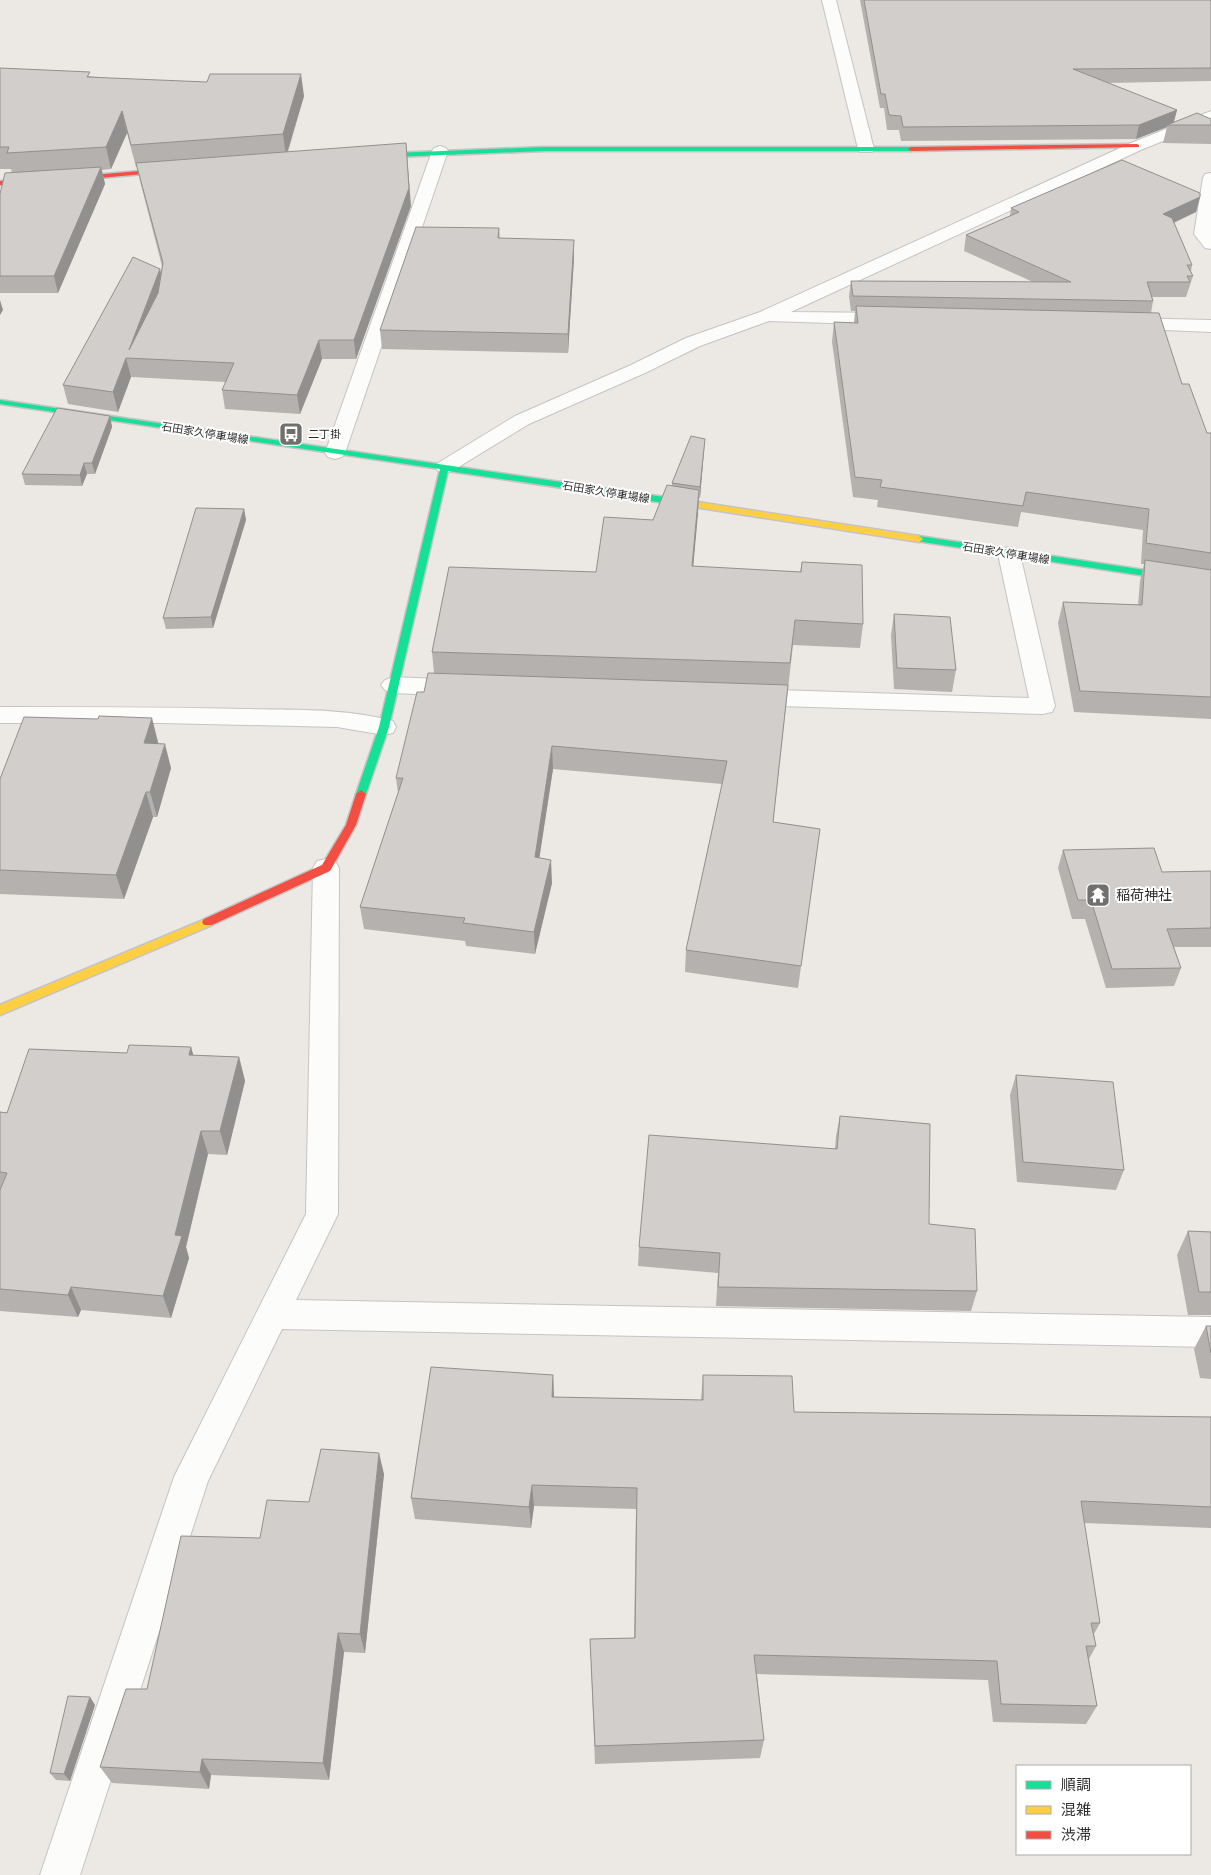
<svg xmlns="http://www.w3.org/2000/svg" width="1211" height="1875" viewBox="0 0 1211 1875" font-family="Manrope,'Noto Sans JP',sans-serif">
	<rect width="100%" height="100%" fill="#ece8e4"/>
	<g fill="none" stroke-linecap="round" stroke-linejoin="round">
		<!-- street casing -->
		<g stroke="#c5c4c5" stroke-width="2">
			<g id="street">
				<path d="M822,0h14l38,149 -2,3h-12l-2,-3z"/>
				<path d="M1211,111v11l-68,27 -352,163 100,1 7,2 2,4 -2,4 -7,2 -122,-4 -69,25 -55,27 -116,51 -77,47 -7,2 -7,-2 -3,-4 3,-4 77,-47 116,-51 55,-27 74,-26 371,-169z"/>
				<path d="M440,146l6,2 2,3 -103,302 -3,4 -7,2 -7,-2 -3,-4 107,-302 2,-3z"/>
				<path d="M1211,173v76l-6,-1 -11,-14 9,-56 2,-4z"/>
				<path d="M1126,318l85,2v12l-92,-4 -2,-4 2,-4z"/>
				<path d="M1009,547l8,2 3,5 35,152 -3,6 -9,2 -294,-9 -9,-2 -3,-6 3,-6 9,-2 280,9 -31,-144 3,-5z"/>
				<path d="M393,677l68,3 8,3 4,5 -4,5 -8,3 -68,-3 -8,-3 -4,-5 4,-5z"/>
				<path d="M0,707c82,0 163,0 245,2 49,1 99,-1 148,12l3,6 -3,6 -9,2 -47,-8 -176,-4h-161z"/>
				<path d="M326,859l9,2 4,7 -1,346 -42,86 915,17v30l-929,-18 -74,152 -128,394h-40l134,-398 132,-263 7,-346 4,-7z"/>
			</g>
		</g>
		<!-- fast casing -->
		<g stroke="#c5c4c5" stroke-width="3">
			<g id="fast">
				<path d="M544,147h367l3,2 -3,2h-367l-175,7 -3,-2 3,-2z"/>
				<path d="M0,400l678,99 4,3 -4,3 -230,-34 -59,256 -23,67 -5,4 -5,-4 23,-67 61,-258 -440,-65z"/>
				<path d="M919,536l292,44v6l-295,-45 -1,-2z"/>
			</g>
		</g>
		<!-- slow casing -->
		<g stroke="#c5c4c5" stroke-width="3">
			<g id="slow">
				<path d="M678,499l241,37 4,3 -4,3 -244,-38 -1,-2z"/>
				<path d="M208,918l4,1 2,3 -2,3 -212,90v-10z"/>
			</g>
		</g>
		<!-- jam casing -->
		<g stroke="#c5c4c5" stroke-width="3">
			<g id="jam">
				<path d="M1137,144l2,1v2l-228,4 -3,-2 3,-2z"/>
				<path d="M174,168l2,1v2l-141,13 -35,1v-4l35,-1z"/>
				<path d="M361,790l5,4 -10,31 -26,46 -118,54h-8l-2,-3 2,-3 118,-54 24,-40 10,-31z"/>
			</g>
		</g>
		<!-- street -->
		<use href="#street" fill="#fcfcfb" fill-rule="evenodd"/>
		<!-- fast -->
		<use href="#fast" fill="#16e098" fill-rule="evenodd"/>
		<!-- slow -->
		<use href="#slow" fill="#ffcf43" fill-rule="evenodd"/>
		<!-- jam -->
		<use href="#jam" fill="#f24e42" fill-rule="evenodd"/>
	</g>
	<!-- wall -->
	<g fill="#b4b1af">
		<path d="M860,0h351v81l-104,2 70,27 -3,12 37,-3v25l-48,-1 4,-16 -31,12 -235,2 -2,-11h-12l-3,-22h-4z"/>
		<path d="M0,68l304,28 -16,56 123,54 -55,153h-34l-22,55 -75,-5 -3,-19 4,-8 -95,-5 -13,35 -50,-8 -5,-19 97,-116 1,6 1,-9 -22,-85 -3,-14h-1l-9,-34 -16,36 -9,1 3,14 -47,109h-58v-99l12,-21 -1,-4h-11z"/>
		<path d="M1200,197l-4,15 -22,11 18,42 -1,7 2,4 -7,21h-34l1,4 -2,12 31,71 25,49h4v286l-137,-7 -16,-89 5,-21 75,3 2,-24 4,-17h-3l2,-34 -122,-18 -3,15 -141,-20 1,-7 -25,-3 -21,-155 2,-20 20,1 1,-12h-4l-2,-15 2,-15 182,1 -69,-31 2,-16 44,-19 1,-8z"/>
		<path d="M499,228l1,10 74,20 -6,95 -186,-4 -2,-19z"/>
		<path d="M110,416l2,11 -17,47h-8l-5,12 -57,-1 -3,-11z"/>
		<path d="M704,450l-4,48h-1l-6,69 107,5 2,-10 61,62 -3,24 -67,-3 -20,177 47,7 -22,159 -113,-16 1,-22 36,-166 -169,-15 -14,89 13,25 -17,71 -69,-8 -1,-5 -101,-12 -4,-22 38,-114 -2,-15 28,-86 10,-19 -2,-21 164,-80 57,-52 19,-35v-2z"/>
		<path d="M244,509l2,11 -33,108 -47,1 -3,-11z"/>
		<path d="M894,614l62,56 -4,22 -58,-3 -3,-54z"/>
		<path d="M158,742l13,26 -14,49h-4l-29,82 -124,-5v-115z"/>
		<path d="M1063,850l99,22 49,-1v76h-37l7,21 -7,18 -68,2 -21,-69h-13l-14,-51z"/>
		<path d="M191,1047l2,8 46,2 6,24 -18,74 -19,-1 -22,93 3,11 -18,60 -90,-8 -3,7 -78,-6v-199l7,1 120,-60z"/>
		<path d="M1016,1075l108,95 -8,20 -99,-8 -7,-87z"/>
		<path d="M840,1116l89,108 48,67 -6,20 -255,-5 2,-33 -80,-7 1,-19 196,-98 1,-13z"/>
		<path d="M1188,1231l23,1v83h-23l-11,-60z"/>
		<path d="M1206,1326h5v53l-11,-1 -6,-29z"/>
		<path d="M553,1375l1,22 147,3 2,-25 91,37 417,5v111l-127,-5 16,100 -6,11 2,12 -7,13 8,47 -11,18 -93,-2 -5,-42 -231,-6 7,66 -4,18 -165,6 -5,-125 44,-1 2,-129 -102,-3 -3,22 -116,-9 -4,-21z"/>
		<path d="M384,1474l-19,179 -21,-1 -15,128 -118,-5 -2,14 -97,-6 -12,-16 160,-229 49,-36z"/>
		<path d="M95,1705l-25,76 -14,-1 -6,-7z"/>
	</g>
	<!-- shaded-wall -->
	<g fill="#92908e">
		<path d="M301,74l3,22 -18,60 -3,-22z"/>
		<path d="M1177,110l-4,14 -6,1v2l-31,12 3,-14z"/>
		<path d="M122,111l5,22 -16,36 -5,-22z"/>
		<path d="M406,143l5,63 -55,153 -2,-19z"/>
		<path d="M101,167l4,17 -47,109 -4,-17z"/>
		<path d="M1200,197l-4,15 -37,17 4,-15z"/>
		<path d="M574,240v18l-6,95v-19z"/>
		<path d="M160,269l4,18 -35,63z"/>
		<path d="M0,300l3,10 -3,5z"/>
		<path d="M319,340l3,19 -22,55 -3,-19z"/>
		<path d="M126,358l5,19 -13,35 -5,-20z"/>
		<path d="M110,416l2,11 -17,47 -3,-11z"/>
		<path d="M705,439l-1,11 -4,48v-11z"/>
		<path d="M84,463l3,11 -5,12 -2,-11z"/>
		<path d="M699,490l-1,24 -7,77 1,-25z"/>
		<path d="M244,509l2,11 -33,108 -2,-11z"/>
		<path d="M152,718l6,24 -8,25 -6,-24z"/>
		<path d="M165,744l6,24 -14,49 -7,-25z"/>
		<path d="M552,746l1,23 -17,111 -1,-23z"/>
		<path d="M146,792l7,25 -29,82 -8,-24z"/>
		<path d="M551,860l1,23 -17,71 -1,-22z"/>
		<path d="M191,1047l7,24 -9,-16z"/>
		<path d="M239,1057l6,24 -18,74 -7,-24z"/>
		<path d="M201,1131l7,23 -22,93 3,11 -18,60 -8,-22 12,-61z"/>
		<path d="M71,1287l10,23 -3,7 -10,-22z"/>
		<path d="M553,1375l1,23 -2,-1z"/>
		<path d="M379,1453l5,21 -19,179 -5,-19z"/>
		<path d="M532,1485l2,21 -3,22 -2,-21z"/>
		<path d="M338,1633l6,19 -15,128 -6,-17z"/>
		<path d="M90,1697l5,8 -25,76 -6,-7z"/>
		<path d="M202,1759l9,16 -2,14 -9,-17z"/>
	</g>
	<!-- building -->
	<g fill="#d1cecb" stroke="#92908e">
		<path d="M864,0h347v68l-138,1 104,41 -38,15 -236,2 -2,-11 -12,-1 -4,-21h-4z"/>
		<path d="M0,68l90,4 -3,5 120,5 3,-8h91l-18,60 -152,11 -9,-34 -16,36 -99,6 2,-6h-9z"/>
		<path d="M1197,113l14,6v6h-44z"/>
		<path d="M406,143l3,45 -55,152h-35l-22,55 -75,-5 12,-27 -108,-5 -13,34 -50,-7 70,-128 27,12 -31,81 29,-57 5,-30 -27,-100z"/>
		<path d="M1122,160l78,33v4l-37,17 9,4 20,47h-5l6,11h-6l3,6h-43l6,19 -300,-5 -2,-15 220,1 -105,-47 53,-23 -8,-4z"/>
		<path d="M101,167l-47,109h-54v-82l5,-21z"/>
		<path d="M416,227l83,1 -1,10 76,2 -6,94 -188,-4z"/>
		<path d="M856,306l303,7 23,71h7l18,49h4v120l-65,-10 3,-34 -123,-17 -3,14 -143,-19 2,-7 -27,-3 -21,-155 24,1z"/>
		<path d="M57,408l53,8 -18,47h-8l-4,12 -58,-1z"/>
		<path d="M691,436l14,3 -5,48 -28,-4z"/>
		<path d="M667,485l32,5 -7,76 109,6 1,-10 60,3 1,59 -68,-4 -5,43 -358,-11 17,-85 147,5 8,-55 49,3z"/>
		<path d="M196,508l48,1 -33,108 -48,1z"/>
		<path d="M1145,560l66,10v127l-131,-6 -17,-89 79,3z"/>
		<path d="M894,614l56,3 6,53 -59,-2z"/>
		<path d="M428,673l360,12 -15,137 47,7 -19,137 -115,-16 41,-189 -175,-15 -17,111 16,3 -17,72 -71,-9 2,-5 -105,-11 43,-129h-7l21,-86h7z"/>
		<path d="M99,716l53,2 -8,25 21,1 -15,48h-4l-30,83 -116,-5v-91l24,-62 74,2z"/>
		<path d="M1154,848l8,24 49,-1v57l-44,1 14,39 -69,1 -21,-69h-13l-15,-50z"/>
		<path d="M129,1045l62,2 -2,8 50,2 -19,74h-19l-26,104 7,1 -19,60 -92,-9 -3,8 -68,-6v-99l7,-17 -7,-1v-60l7,1 22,-64 98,4z"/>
		<path d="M1016,1075l97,7 11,88 -101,-8z"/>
		<path d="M840,1116l90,8 -1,100 46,5 2,62 -259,-4 2,-34 -81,-6 10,-112 188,14z"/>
		<path d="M1188,1231l23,1v60h-12z"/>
		<path d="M1206,1326h5v27z"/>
		<path d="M431,1367l122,8 -1,22 151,3v-25l89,1 2,36 417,5v90l-130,-6 19,122h-9l5,23h-10l11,60 -96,-2 -4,-43 -243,-6 10,85 -169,6 -5,-107 45,-1 2,-150 -105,-3 -3,22 -118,-9z"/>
		<path d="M321,1449l58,4 -19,181 -22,-1 -15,130 -121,-4 -2,13 -100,-5 26,-78h21l34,-153 79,2 7,-38 42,2z"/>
		<path d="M68,1696l22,1 -26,77 -14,-1z"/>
	</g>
	<!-- icons -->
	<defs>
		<g id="bus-square" transform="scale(1.25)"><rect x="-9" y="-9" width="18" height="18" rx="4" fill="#706f6e" stroke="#fff"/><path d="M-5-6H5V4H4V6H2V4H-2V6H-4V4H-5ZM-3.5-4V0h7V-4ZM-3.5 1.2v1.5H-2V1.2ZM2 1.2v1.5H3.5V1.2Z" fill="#fff"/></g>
		<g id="temple-square" transform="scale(1.25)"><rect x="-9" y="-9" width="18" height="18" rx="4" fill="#706f6e" stroke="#fff"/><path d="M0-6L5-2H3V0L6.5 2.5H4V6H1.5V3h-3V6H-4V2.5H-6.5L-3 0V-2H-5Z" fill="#fff"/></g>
	</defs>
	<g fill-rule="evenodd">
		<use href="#bus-square" x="291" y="434"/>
		<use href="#temple-square" x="1098" y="895"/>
	</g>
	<g text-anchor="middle" stroke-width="4" stroke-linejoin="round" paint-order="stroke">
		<!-- far-street labels -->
		<g font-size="11" fill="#2e2e2e" stroke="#fff">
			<text transform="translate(205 433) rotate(9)" y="4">石田家久停車場線</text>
			<text transform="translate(606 492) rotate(9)" y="4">石田家久停車場線</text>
			<text transform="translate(1006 553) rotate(9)" y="4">石田家久停車場線</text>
		</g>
		<!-- far-poi labels -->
		<g font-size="11" fill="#2e2e2e" stroke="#fff" text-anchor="start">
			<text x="308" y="438">二丁掛</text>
		</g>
		<!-- poi labels -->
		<g font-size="14" fill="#2e2e2e" stroke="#fff" text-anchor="start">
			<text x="1116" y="900">稲荷神社</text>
		</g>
	</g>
	<!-- legend -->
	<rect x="1016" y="1765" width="175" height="90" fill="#ffffff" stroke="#ababab"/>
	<rect x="1026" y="1781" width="25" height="8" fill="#16e098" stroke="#ababab"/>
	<text x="1061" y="1790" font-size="15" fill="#2e2e2e">順調</text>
	<rect x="1026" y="1806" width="25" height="8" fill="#ffcf43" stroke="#ababab"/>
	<text x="1061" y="1815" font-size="15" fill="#2e2e2e">混雑</text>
	<rect x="1026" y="1831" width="25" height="8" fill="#f24e42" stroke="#ababab"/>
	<text x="1061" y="1840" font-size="15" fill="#2e2e2e">渋滞</text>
</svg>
